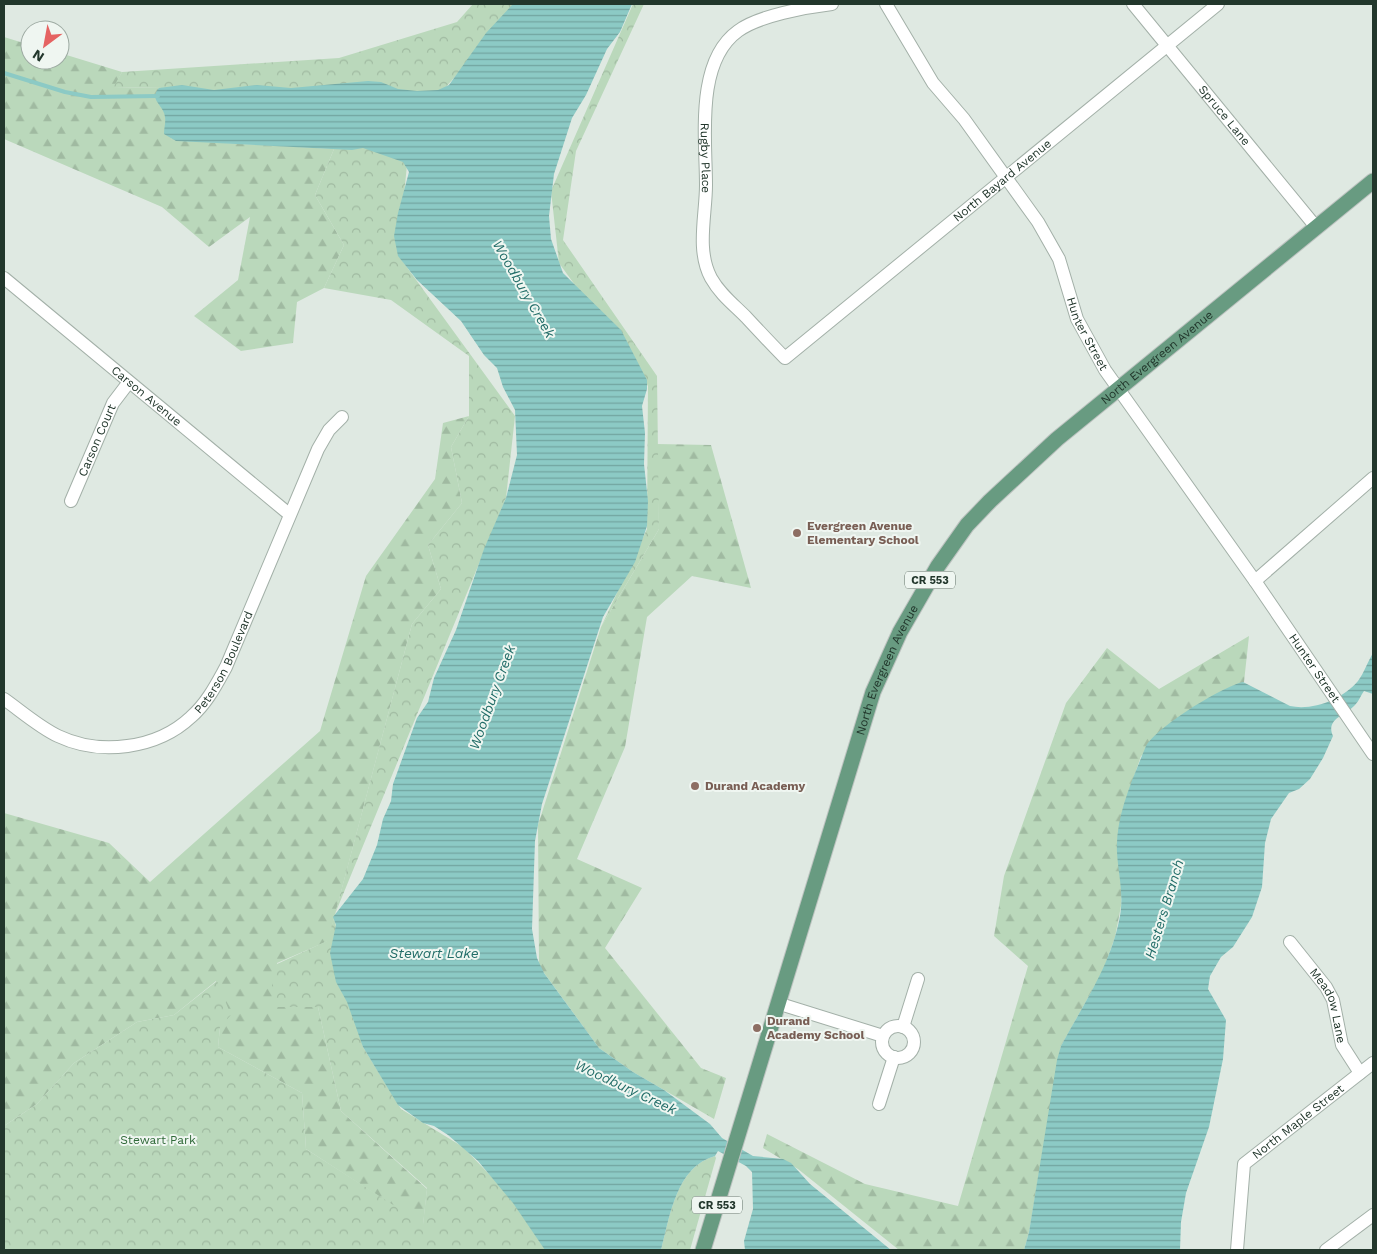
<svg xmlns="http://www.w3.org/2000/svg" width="1377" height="1254" viewBox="0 0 1377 1254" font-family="'Work Sans',sans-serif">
	<defs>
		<pattern id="forest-firs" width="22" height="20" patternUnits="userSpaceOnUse" patternTransform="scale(1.25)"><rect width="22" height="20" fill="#bad8bb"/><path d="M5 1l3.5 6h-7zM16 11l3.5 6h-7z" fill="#a0baa1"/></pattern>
		<pattern id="park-crowns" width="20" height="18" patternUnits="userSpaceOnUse" patternTransform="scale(1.25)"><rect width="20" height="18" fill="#bad8bb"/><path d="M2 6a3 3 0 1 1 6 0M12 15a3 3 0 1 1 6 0" fill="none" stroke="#a0baa1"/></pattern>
		<pattern id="water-rules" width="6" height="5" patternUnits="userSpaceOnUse" patternTransform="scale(1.25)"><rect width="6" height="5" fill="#8ccac5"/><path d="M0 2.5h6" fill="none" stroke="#72a5a0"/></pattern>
	</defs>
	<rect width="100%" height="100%" fill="#dfe9e2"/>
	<!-- forest -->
	<g fill="url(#forest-firs)">
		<path d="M4,37l26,8v15h30v-7l62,19 -8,16 49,-1 9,53 162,9 -19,46 29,50 -20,43 -27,14 -4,41 -52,8 -47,-35 44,-36 12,-63 -41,30 -47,-40 -158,-68z"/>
		<path d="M469,416l-18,31 11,56 -34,42 13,44 -29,35 -84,317 -51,22 -1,44h42l23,104 86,78 -4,36 -117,-76 -4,-56 -84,-46 2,-20 -4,-46 -42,34 -37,7 -63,41 -37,41 -33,22v-313l105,30 41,39 170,-151 46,-155 69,-97 8,-56z"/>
		<path d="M656,444l55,1 40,143 -59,-12 -45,41 -22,130 -48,112 65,29 -37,60 96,120 25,10 -12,41 -81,-47 -34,-24 -60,-82 -1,-141 63,-198 58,-98z"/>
		<path d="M1249,636l-5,46 -103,74 -14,41 -6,109 -6,31 -12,34 -42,75 -32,186 -5,18h-125l-101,-81 -35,-21 4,-14 98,50 93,22 70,-240 -34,-30 10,-60 62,-173 41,-55 52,41z"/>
	</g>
	<!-- park -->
	<g fill="url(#park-crowns)">
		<path d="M473,4h46l-74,84 -38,77 -9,90 117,161 -9,82 -171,416 77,-290 29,-35 -13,-44 34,-42 -11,-56 18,-31v-60l-78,-56 -67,-12 20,-43 -29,-50 19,-46 -162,-9 -9,-53 -50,1 9,-16 217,-14 118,-36z"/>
		<path d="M633,4h11l-68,147 -13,89 94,136 2,153 -58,98 46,-98 1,-143 -89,-123 -8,-72z"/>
		<path d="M334,918l29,129 38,62 62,38 99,103h-558v-124l33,-22 37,-41 63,-41 37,-7 43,-34 14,34 -11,12 -2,20 84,46 4,56 117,75 4,-36 -86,-77 -23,-104h-42l-4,-21 5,-22 50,-23z"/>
		<path d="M715,1156l1,2 -26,92h-29c9,-34 15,-83 54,-94z"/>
	</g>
	<!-- water -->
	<g fill="url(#water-rules)">
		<path d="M513,4h119l-12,28 -13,17 -21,46 -14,23 -18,56 -5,42 2,23 12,34 58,57 26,50v9l-5,17 3,27 -1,31 4,37 -1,25 -12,36 -32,55 -61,187 -7,37 -3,88 5,29 7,15 55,75 34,24 31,18 46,34 12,14 31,18 30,3 8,4 19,21 81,66h-146l-1,-9 9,-32 -1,-37 -6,-6 -28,-15 -3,5c-39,11 -45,60 -54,94h-116l-32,-47 -35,-42 -30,-26 -14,-9 -11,-3 -25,-18 -35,-58 -16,-45 -11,-20 -6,-29 6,-28 -3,-8 30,-38 14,-34 6,-26 8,-18 2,-17 24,-66 11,-16 6,-24 22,-48 28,-81 22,-51 11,-43 -2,-45 -12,-23 -6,-19 -13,-13 -23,-34 -44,-41 -19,-24 -4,-20 4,-23 11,-41 -6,-10 -40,-14 -11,2 -176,-9 -12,-7c0,-6 2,-12 1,-17 -1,-12 -17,-17 -6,-29l23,-3 32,5 43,-5 34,3 77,-7 13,1 17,7 19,2 21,-1 11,-5 37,-52z"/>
		<path d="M1373,653v41l-9,-3c-3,4 -5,10 -9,14 -9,10 -30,14 -22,31l-10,22 -13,21 -11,10 -10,4 -18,26 -6,24 -3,44 -10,30 -19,30 -12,10 -11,19 -2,13 18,31 -3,39 -14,68 -23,66 -5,29 -1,28h-156l5,-18 28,-172 4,-14c23,-43 50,-81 59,-130 4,-23 -2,-43 -3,-64 -2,-35 16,-74 29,-106 11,-19 75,-59 97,-64l47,24c23,5 53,-7 68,-25 6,-8 10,-20 15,-28z"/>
	</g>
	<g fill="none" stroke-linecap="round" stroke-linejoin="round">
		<!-- stream -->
		<path stroke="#8ccac5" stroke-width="4" d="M4,73l61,19 26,5 67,-1"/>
		<!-- minor casing -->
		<g stroke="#a3b0a8" stroke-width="14">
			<g id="minor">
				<path id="s1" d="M832,4c-26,3 -74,12 -94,27 -43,31 -32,108 -32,154 0,30 -10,65 5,93 9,16 22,26 35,39 13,14 26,28 39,41l433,-354"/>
				<path id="s2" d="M886,4l47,79 31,36 74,103 21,37 18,60 28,51 150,211 118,173"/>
				<path id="s3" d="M1133,4l183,223"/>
				<path id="s4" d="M4,278l285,236"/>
				<path id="s5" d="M71,501l42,-98 16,-21"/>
				<path d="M1255,581l118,-103"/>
				<path id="s6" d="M4,699c17,12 35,28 54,37 42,20 99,13 133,-19 16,-14 25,-32 35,-50l92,-218 11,-19 13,-13"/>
				<path id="s7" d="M1290,942l36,45 7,13 9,45 18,28"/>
				<path d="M777,1003l106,33"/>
				<circle cx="898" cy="1042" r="16"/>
				<path d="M903,1027l15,-48"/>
				<path d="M879,1104l15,-47"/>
				<path id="s8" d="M1237,1250l7,-86 129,-101"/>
				<path d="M1326,1250l47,-35"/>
			</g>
		</g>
		<!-- primary casing -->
		<g stroke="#bdc3c0" stroke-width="17">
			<g id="primary">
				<path id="s9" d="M703,1250l170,-558 27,-60 38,-66 29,-41 23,-24 67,-62 316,-258"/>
			</g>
		</g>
		<!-- minor -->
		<use href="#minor" stroke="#fff" stroke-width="12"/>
		<!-- primary -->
		<use href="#primary" stroke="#689b81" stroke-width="15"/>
	</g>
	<!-- markers -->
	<g fill="#8d6e63" stroke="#eff6f1" stroke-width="2">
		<circle cx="797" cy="533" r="5"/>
		<circle cx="695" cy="786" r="5"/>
		<circle cx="757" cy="1028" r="5"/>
	</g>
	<g text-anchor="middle" stroke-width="4" stroke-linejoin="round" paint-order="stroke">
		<!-- shield labels -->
		<g fill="#eff6f1" stroke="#607067" stroke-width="1">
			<rect x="905" y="571.5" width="50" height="17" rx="4"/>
			<rect x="692" y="1196.5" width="50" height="17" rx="4"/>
		</g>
		<g font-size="11" font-weight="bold" fill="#22372c">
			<text x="930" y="584">CR 553</text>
			<text x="717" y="1209">CR 553</text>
		</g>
		<!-- street labels -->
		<g font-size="12" fill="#22372c" stroke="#eff6f1">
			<text dy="4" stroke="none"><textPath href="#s3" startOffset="144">Spruce Lane</textPath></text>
			<text dy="4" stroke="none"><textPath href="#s1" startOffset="235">Rugby Place</textPath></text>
			<text dy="4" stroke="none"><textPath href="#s1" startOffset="746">North Bayard Avenue</textPath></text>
			<text dy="4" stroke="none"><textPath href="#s2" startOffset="389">Hunter Street</textPath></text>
			<text dy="4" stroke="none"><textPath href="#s9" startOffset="1029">North Evergreen Avenue</textPath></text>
			<text dy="4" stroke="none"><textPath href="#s4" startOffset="185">Carson Avenue</textPath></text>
			<text dy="4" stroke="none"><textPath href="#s5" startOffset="66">Carson Court</textPath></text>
			<text dy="4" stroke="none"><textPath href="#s6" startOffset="272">Peterson Boulevard</textPath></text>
			<text dy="4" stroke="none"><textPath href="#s2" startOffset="794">Hunter Street</textPath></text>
			<text dy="4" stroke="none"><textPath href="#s9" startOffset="609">North Evergreen Avenue</textPath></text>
			<text dy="4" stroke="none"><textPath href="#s7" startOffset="76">Meadow Lane</textPath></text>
			<text dy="4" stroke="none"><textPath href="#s8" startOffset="155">North Maple Street</textPath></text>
		</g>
		<!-- education labels -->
		<g font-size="12" font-weight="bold" fill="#785e54" stroke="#eff6f1" text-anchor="start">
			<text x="807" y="530">Evergreen Avenue<tspan x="807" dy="14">Elementary School</tspan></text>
			<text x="705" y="790">Durand Academy</text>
			<text x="767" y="1025">Durand<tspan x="767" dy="14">Academy School</tspan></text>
		</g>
		<!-- park labels -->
		<g font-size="12" fill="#306a39" stroke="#eff6f1">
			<text x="158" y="1144">Stewart Park</text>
		</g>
		<!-- water labels -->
		<g font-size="14" font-style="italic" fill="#226d68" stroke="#eff6f1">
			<text transform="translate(524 289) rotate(60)" y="5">Woodbury Creek</text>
			<text transform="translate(492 697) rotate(-70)" y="5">Woodbury Creek</text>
			<text transform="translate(1164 909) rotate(-73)" y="5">Hesters Branch</text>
			<text x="434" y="958">Stewart Lake</text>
			<text transform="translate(626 1087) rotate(25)" y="5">Woodbury Creek</text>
		</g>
	</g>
	<!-- border -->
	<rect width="1377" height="1254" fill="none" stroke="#22372c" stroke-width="10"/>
	<!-- north arrow -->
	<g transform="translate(45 45) rotate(212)"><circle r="24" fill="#eff6f1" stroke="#9daaa2"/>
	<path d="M0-4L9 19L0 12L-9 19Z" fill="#e56362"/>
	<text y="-8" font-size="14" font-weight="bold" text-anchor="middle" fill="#22372c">N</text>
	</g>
</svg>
